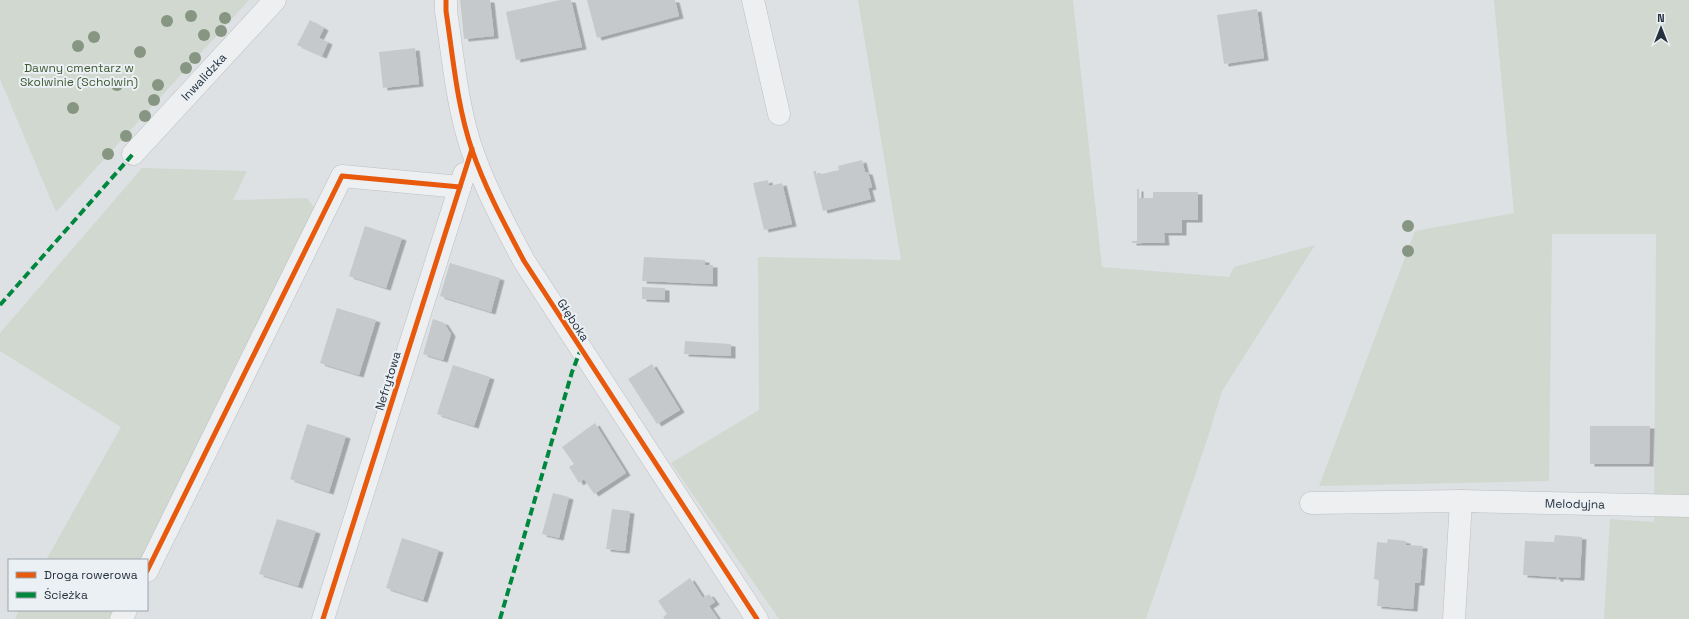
<svg xmlns="http://www.w3.org/2000/svg" width="1689" height="619" viewBox="0 0 1689 619" font-family="'Space Grotesk',sans-serif">
	<defs>
		<filter id="shadow"><feDropShadow dx="4.5" dy="2.5" stdDeviation="0" flood-color="#0004"/></filter>
	</defs>
	<rect width="100%" height="100%" fill="#dee1e4"/>
	<!-- green -->
	<g fill="#d0d8cf">
		<path d="M0,0h249l-193,212 -56,-133z"/>
		<path d="M858,0h215l29,267 127,10 5,-10 81,-22 -93,146 -14,46 -62,182h-367l-108,-156 88,-53 -1,-153 143,3z"/>
		<path d="M1494,0h195v619h-85l6,-100 44,3 2,-288h-104l-3,247 -230,5 96,-255 99,-18z"/>
		<path d="M142,168l105,3 -14,29 74,-2 8,11 -173,351h-96l75,-133 -121,-76v-18z"/>
		<path d="M19,610h95l-5,9h-94z"/>
	</g>
	<!-- building -->
	<g fill="#c6c9cc" filter="url(#shadow)">
		<path d="M460,0h30l4,36 -30,3z"/>
		<path d="M560,0h11l11,47 -66,13 -10,-48z"/>
		<path d="M587,0h88l4,16 -82,22z"/>
		<path d="M1257,9l7,49 -40,6 -7,-49z"/>
		<path d="M310,20l14,8 -5,10 9,4 -6,14 -25,-11z"/>
		<path d="M415,48l4,36 -36,4 -4,-36z"/>
		<path d="M862,160l3,12h3l4,15 -4,1 3,11 -48,12 -10,-40h3l1,4 22,-5 -1,-4z"/>
		<path d="M768,180l1,6 13,-3 10,41 -28,6 -11,-47z"/>
		<path d="M1137,189h2v9h14v-6h45v28h-16v13h-18l1,10h-33v-2h5z"/>
		<path d="M365,226l37,12 -16,50 -37,-12z"/>
		<path d="M644,257l61,3v5h8v19l-71,-3z"/>
		<path d="M450,263l50,15 -9,34 -51,-16z"/>
		<path d="M642,287l23,1v12l-23,-1z"/>
		<path d="M337,308l39,12 -17,55 -39,-12z"/>
		<path d="M433,319l11,4 7,11 -8,26 -20,-6z"/>
		<path d="M685,341l46,3v12l-47,-2z"/>
		<path d="M652,364l28,46 -23,14 -29,-45z"/>
		<path d="M453,365l37,12 -16,49 -37,-12z"/>
		<path d="M595,423l31,50 -32,21 -10,-15 -5,4 -10,-16 5,-3 -12,-17z"/>
		<path d="M307,424l39,12 -17,56 -39,-13z"/>
		<path d="M1590,426h60l-1,38h-59z"/>
		<path d="M553,493l16,4 -10,41 -17,-4z"/>
		<path d="M612,509l18,2 -5,40 -19,-2z"/>
		<path d="M277,519l39,12 -18,55 -39,-12z"/>
		<path d="M1555,535l27,2 -2,41 -21,-1v2h-3v-2l-33,-2 2,-34 29,1z"/>
		<path d="M402,538l37,12 -16,50 -37,-12z"/>
		<path d="M1388,539l18,2v4l17,1 -3,37h-5l-2,26 -36,-3 2,-26 -5,-1 3,-37 10,1z"/>
		<path d="M690,578l13,20 6,-4 6,8 -6,4 9,13h-53l-2,-2 4,-3 -9,-13z"/>
	</g>
	<g fill="none" stroke-linecap="round" stroke-linejoin="round">
		<!-- minor casing -->
		<g stroke="#bcbfc2" stroke-width="23">
			<g id="minor">
				<path d="M446,0v11c7,46 11,95 26,139 13,38 33,75 52,111l233,358"/>
				<path d="M753,0l26,114"/>
				<path d="M133,154l142,-154"/>
				<path d="M1311,503l150,-2"/>
				<path d="M147,571l195,-395 118,11"/>
				<path d="M121,619l5,-9"/>
				<path d="M323,619l141,-445"/>
				<path d="M1454,619l7,-118 228,5"/>
			</g>
		</g>
		<!-- minor -->
		<use href="#minor" stroke="#edeff1" stroke-width="22"/>
		<!-- quiet -->
		<g stroke="#00873e" stroke-width="4" stroke-dasharray="8 4" stroke-linecap="butt">
			<path d="M0,305l133,-151"/>
			<path d="M500,619l72,-247 9,-23"/>
		</g>
		<!-- cycleway casing -->
		<g stroke="#ebf0f4" stroke-width="8">
			<g id="cycleway">
				<path d="M446,0v11c7,46 11,95 26,139 13,38 33,75 52,111l233,358"/>
				<path d="M147,571l195,-395 118,11"/>
				<path d="M323,619l149,-470"/>
			</g>
		</g>
		<!-- cycleway -->
		<use href="#cycleway" stroke="#e8590c" stroke-width="5"/>
	</g>
	<!-- trees -->
	<g fill="#869682">
		<circle cx="191" cy="16" r="6"/>
		<circle cx="225" cy="18" r="6"/>
		<circle cx="167" cy="21" r="6"/>
		<circle cx="221" cy="31" r="6"/>
		<circle cx="204" cy="35" r="6"/>
		<circle cx="94" cy="37" r="6"/>
		<circle cx="78" cy="46" r="6"/>
		<circle cx="140" cy="52" r="6"/>
		<circle cx="195" cy="58" r="6"/>
		<circle cx="186" cy="68" r="6"/>
		<circle cx="117" cy="85" r="6"/>
		<circle cx="158" cy="85" r="6"/>
		<circle cx="154" cy="100" r="6"/>
		<circle cx="73" cy="108" r="6"/>
		<circle cx="145" cy="116" r="6"/>
		<circle cx="126" cy="136" r="6"/>
		<circle cx="108" cy="154" r="6"/>
		<circle cx="1408" cy="226" r="6"/>
		<circle cx="1408" cy="251" r="6"/>
	</g>
	<g text-anchor="middle" stroke-width="4" stroke-linejoin="round" paint-order="stroke">
		<!-- park labels -->
		<g font-size="12" fill="#3e5932" stroke="#ebf0f4">
			<text x="79" y="72">Dawny cmentarz w<tspan x="79" dy="14">Skolwinie (Scholwin)</tspan></text>
		</g>
		<!-- street labels -->
		<g font-size="12" fill="#25313d" stroke="#ebf0f4">
			<text transform="translate(204 77) rotate(-47)" y="4">Inwalidzka</text>
			<text transform="translate(573 320) rotate(57)" y="4">Głęboka</text>
			<text transform="translate(388 381) rotate(-73)" y="4">Nefrytowa</text>
			<text transform="translate(1575 504) rotate(1)" y="4">Melodyjna</text>
		</g>
	</g>
	<!-- legend -->
	<rect x="8" y="559" width="140" height="52" fill="#ebf0f4" stroke="#9ca4ab"/>
	<rect x="16" y="572" width="20" height="6" fill="#e8590c" stroke="#9ca4ab"/>
	<text x="44" y="579" font-size="12" fill="#25313d">Droga rowerowa</text>
	<rect x="16" y="592" width="20" height="6" fill="#00873e" stroke="#9ca4ab"/>
	<text x="44" y="599" font-size="12" fill="#25313d">Ścieżka</text>
	<!-- north arrow -->
	<g transform="translate(1661 28)" stroke="#ebf0f4" stroke-width="3" paint-order="stroke">
	<path d="M0-3L7 15L0 10L-7 15Z" fill="#25313d"/>
	<text y="-6" font-size="11" font-weight="bold" text-anchor="middle" fill="#25313d">N</text>
	</g>
</svg>
